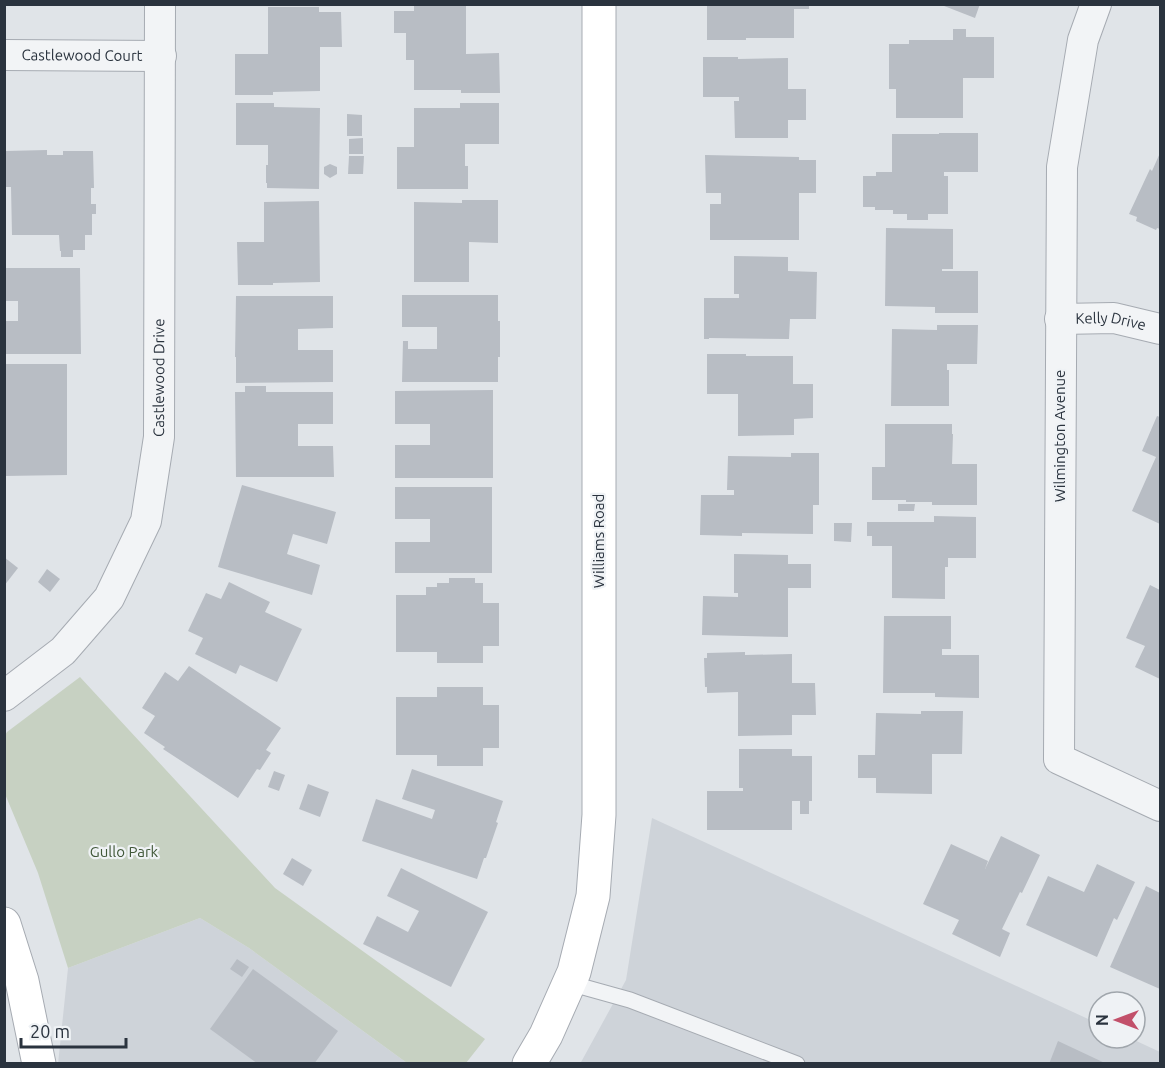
<svg xmlns="http://www.w3.org/2000/svg" width="1165" height="1068" viewBox="0 0 1165 1068" font-family="Ubuntu,sans-serif">
	<rect width="100%" height="100%" fill="#e0e4e8"/>
	<!-- built -->
	<g fill="#ced3d9">
		<path d="M652,818l447,206v14h31l30,14v12h-580l46,-84z"/>
		<path d="M200,918l49,30 158,115 -349,1 10,-96z"/>
	</g>
	<!-- green -->
	<path fill="#c7d1c2" d="M80,677l195,211 210,151 -19,24h-59l-158,-115 -49,-30 -132,50 -30,-95 -33,-79 -1,-57 3,-5z"/>
	<!-- building -->
	<g fill="#b8bdc4">
		<path d="M707,4h102v5h-15v29h-48v2h-39z"/>
		<path d="M939,4h41l-5,14z"/>
		<path d="M414,6h52v48l33,-1 1,40h-39v-3h-47v-30h-8v-27h-12v-22h20z"/>
		<path d="M268,7h51v5h22l1,35h-22v44l-47,1v3h-38v-41h33z"/>
		<path d="M953,29h13v8h28v41h-31v40h-67v-29h-7v-45h20v-4h44z"/>
		<path d="M703,57h35v2l50,-1v31h18v31h-18v18h-53l-1,-37h5v-4h-36z"/>
		<path d="M236,103h38v4l46,1 -1,81 -52,-1v-5h-1v-18h2v-20h-32z"/>
		<path d="M460,103h39v41h-34v22h3v23h-71v-42h17v-39h46z"/>
		<path d="M347,114l15,1v21h-15z"/>
		<path d="M939,133h39v39h-34v4h4v38h-20v6h-21v-6h-14v-4h-18v-3h-12v-31h13v-4h16v-38h47z"/>
		<path d="M363,138v16h-14v-15z"/>
		<path d="M47,150v5h16v-4h30l1,37h-3v16h5v10h-4v21h-7v15h-12v7h-12v-6h-1l-1,-16h-47l-1,-48h-5v-36z"/>
		<path d="M1160,153v76l-3,-1 -1,2 -20,-9 1,-4 -8,-3 21,-45 2,2z"/>
		<path d="M705,155l94,2v3h17v33h-17v47h-89v-36h11v-11h-15z"/>
		<path d="M349,156h15l-1,18h-15z"/>
		<path d="M330,164l7,3v7l-7,4 -6,-4v-7z"/>
		<path d="M462,200h36v43l-29,-1v40h-55v-80l48,1z"/>
		<path d="M319,201l1,81 -47,1v2h-35l-1,-43h27v-40z"/>
		<path d="M886,228l67,1v40h-11v2h36v42h-43v-6l-50,-1z"/>
		<path d="M734,256l54,1v14l29,1 -1,47h-26l-1,20 -80,-1v1h-5v-41h35v-4h-5z"/>
		<path d="M4,268h76l1,86h-77v-33h14v-20h-14z"/>
		<path d="M402,295h96v26h2v36h-2v25h-96l1,-41h5v8h29v-22h-35z"/>
		<path d="M236,296h97v32l-35,1v21h35v32l-97,1v-26h-1z"/>
		<path d="M937,325h41l-1,39h-30v6h2v36h-58l1,-77 45,1z"/>
		<path d="M707,354h39v2h47v28h20v34l-19,1v16l-56,1v-42h-31z"/>
		<path d="M4,364h63v111l-63,1z"/>
		<path d="M245,386h21v6h67v32h-35v22h35l1,31h-98l-1,-85h10z"/>
		<path d="M493,390v88h-98v-33h35v-21h-35v-33z"/>
		<path d="M1157,416l3,1v107l-28,-13 24,-54 -14,-6z"/>
		<path d="M885,424h67v10h1l-1,30h25v41h-45v-3h-26v-2h-34v-33h13z"/>
		<path d="M791,453h28v52h-6v29l-71,-1v3l-42,-1 1,-40h33v-5h-7l1,-34 63,1z"/>
		<path d="M242,485l94,27 -9,32 -34,-10 -6,20 33,11 -8,30 -94,-28z"/>
		<path d="M395,487h97v86h-97v-31h35v-23h-35z"/>
		<path d="M898,504h17l-1,7h-16z"/>
		<path d="M934,516l42,1v41h-28v9h-3v32l-53,-1v-52h-20v-10h-5v-14h67z"/>
		<path d="M834,523h18l-1,19 -17,-1z"/>
		<path d="M734,554l54,1v9h23v24h-23v49l-86,-2 1,-39 35,1v-4h-4z"/>
		<path d="M4,557l14,11 -14,18z"/>
		<path d="M47,569l13,10 -10,13 -12,-10z"/>
		<path d="M449,578h26v5h8v20h16v43h-16v17h-46v-11h-41v-57h30v-8h11v-4h12z"/>
		<path d="M229,582l41,20 -5,10 37,17 -25,53 -37,-17 -4,9 -41,-20 8,-16 -15,-7 18,-38 15,6z"/>
		<path d="M1150,585l10,5v89l-25,-12 10,-21 -19,-8z"/>
		<path d="M884,616h67v33h-9v6h37v43l-44,-1v-4h-52z"/>
		<path d="M745,652v3l47,-1v29h23l1,32h-24v20l-54,1v-44l-31,1v-6h-2l-1,-29h3v-5z"/>
		<path d="M189,666l92,62 -15,22 5,3 -11,17 -3,-1 -19,29 -75,-49 2,-2 -21,-14 11,-17 -13,-8 23,-36 13,9z"/>
		<path d="M437,687h46v18h16v43h-16v18h-46v-11h-41v-58h41z"/>
		<path d="M921,711h42l-1,43h-30v40l-56,-1v-15h-18v-23h17l1,-42 45,1z"/>
		<path d="M739,749h53v7h20v45h-3v13h-9v-13h-8v29h-85v-39h36v-3h-4z"/>
		<path d="M412,769l91,32 -7,21 2,1 -12,35h-2l-7,21 -115,-38 14,-42 56,20 3,-9 -33,-11z"/>
		<path d="M274,771l11,4 -6,16 -11,-4z"/>
		<path d="M308,784l21,8 -9,25 -21,-8z"/>
		<path d="M1001,836l39,19 -18,38 -2,-1 -18,37 8,4 -10,24 -48,-23 7,-14 -36,-16 28,-60 37,17 -3,8z"/>
		<path d="M292,858l20,12 -9,16 -20,-12z"/>
		<path d="M1097,864l38,18 -18,38 -3,-2 -17,39 -71,-32 22,-49 36,16z"/>
		<path d="M401,868l87,44 -37,75 -88,-43 14,-28 31,16 11,-21 -32,-15z"/>
		<path d="M1146,886l14,7v96l-50,-22z"/>
		<path d="M237,959l12,8 -7,10 -12,-8z"/>
		<path d="M253,969l85,62 -24,33h-56l-48,-35z"/>
		<path d="M1058,1041l49,23h-58z"/>
	</g>
	<g fill="none" stroke-linecap="round" stroke-linejoin="round">
		<!-- lane casing -->
		<g stroke="#a6abb2" stroke-width="17">
			<path id="lane" d="M569,983l61,17 167,64"/>
		</g>
		<!-- street casing -->
		<g stroke="#a6abb2" stroke-width="32">
			<g id="street">
				<path d="M1096,4l-13,36 -21,127 -3,592 101,47"/>
				<path id="s1" d="M4,55l157,1"/>
				<path id="s2" d="M1060,319l54,-1 46,11"/>
				<path id="s3" d="M4,696l59,-45 46,-53 37,-77 13,-84 1,-433"/>
			</g>
		</g>
		<!-- secondary casing -->
		<g stroke="#a6abb2" stroke-width="35">
			<g id="secondary">
				<path d="M4,924l18,57 17,83"/>
				<path d="M529,1064l17,-29 28,-63 19,-76 6,-81v-811"/>
			</g>
		</g>
		<!-- lane -->
		<use href="#lane" stroke="#f2f4f6" stroke-width="15"/>
		<!-- street -->
		<use href="#street" stroke="#f2f4f6" stroke-width="30"/>
		<!-- secondary -->
		<use href="#secondary" stroke="#fff" stroke-width="33"/>
	</g>
	<g text-anchor="middle" stroke-width="4.5" stroke-linejoin="round" paint-order="stroke">
		<!-- street labels -->
		<g font-size="15" fill="#2a333e" stroke="#eff2f5">
			<text dy="5" stroke="none"><textPath href="#s1" startOffset="78">Castlewood Court</textPath></text>
			<text dy="5" stroke="none"><textPath href="#s2" startOffset="51">Kelly Drive</textPath></text>
			<text dy="5" stroke="none"><textPath href="#s3" startOffset="374">Castlewood Drive</textPath></text>
			<text transform="translate(1060 436) rotate(-90)" y="5">Wilmington Avenue</text>
			<text transform="translate(599 541) rotate(-90)" y="5">Williams Road</text>
		</g>
		<!-- park labels -->
		<g font-size="15" fill="#415839" stroke="#eff2f5">
			<text x="124" y="857">Gullo Park</text>
		</g>
	</g>
	<!-- border -->
	<rect width="1165" height="1068" fill="none" stroke="#2a333e" stroke-width="12"/>
	<!-- north arrow -->
	<g transform="translate(1117 1020) rotate(270)"><circle r="28" fill="#eff2f5" stroke="#a0a6ac" stroke-width="1.5"/>
	<path d="M0-4.5L10 22L0 15L-10 22Z" fill="#c2506a"/>
	<text y="-9" font-size="16" font-weight="bold" text-anchor="middle" fill="#2a333e">N</text>
	</g>
	<!-- scale -->
	<path d="M21 1038v9h105v-9" fill="none" stroke="#2a333e" stroke-width="3"/>
	<text x="30" y="1038" font-size="18" fill="#2a333e" stroke="#eff2f5" stroke-width="4.5" paint-order="stroke">20 m</text>
</svg>
